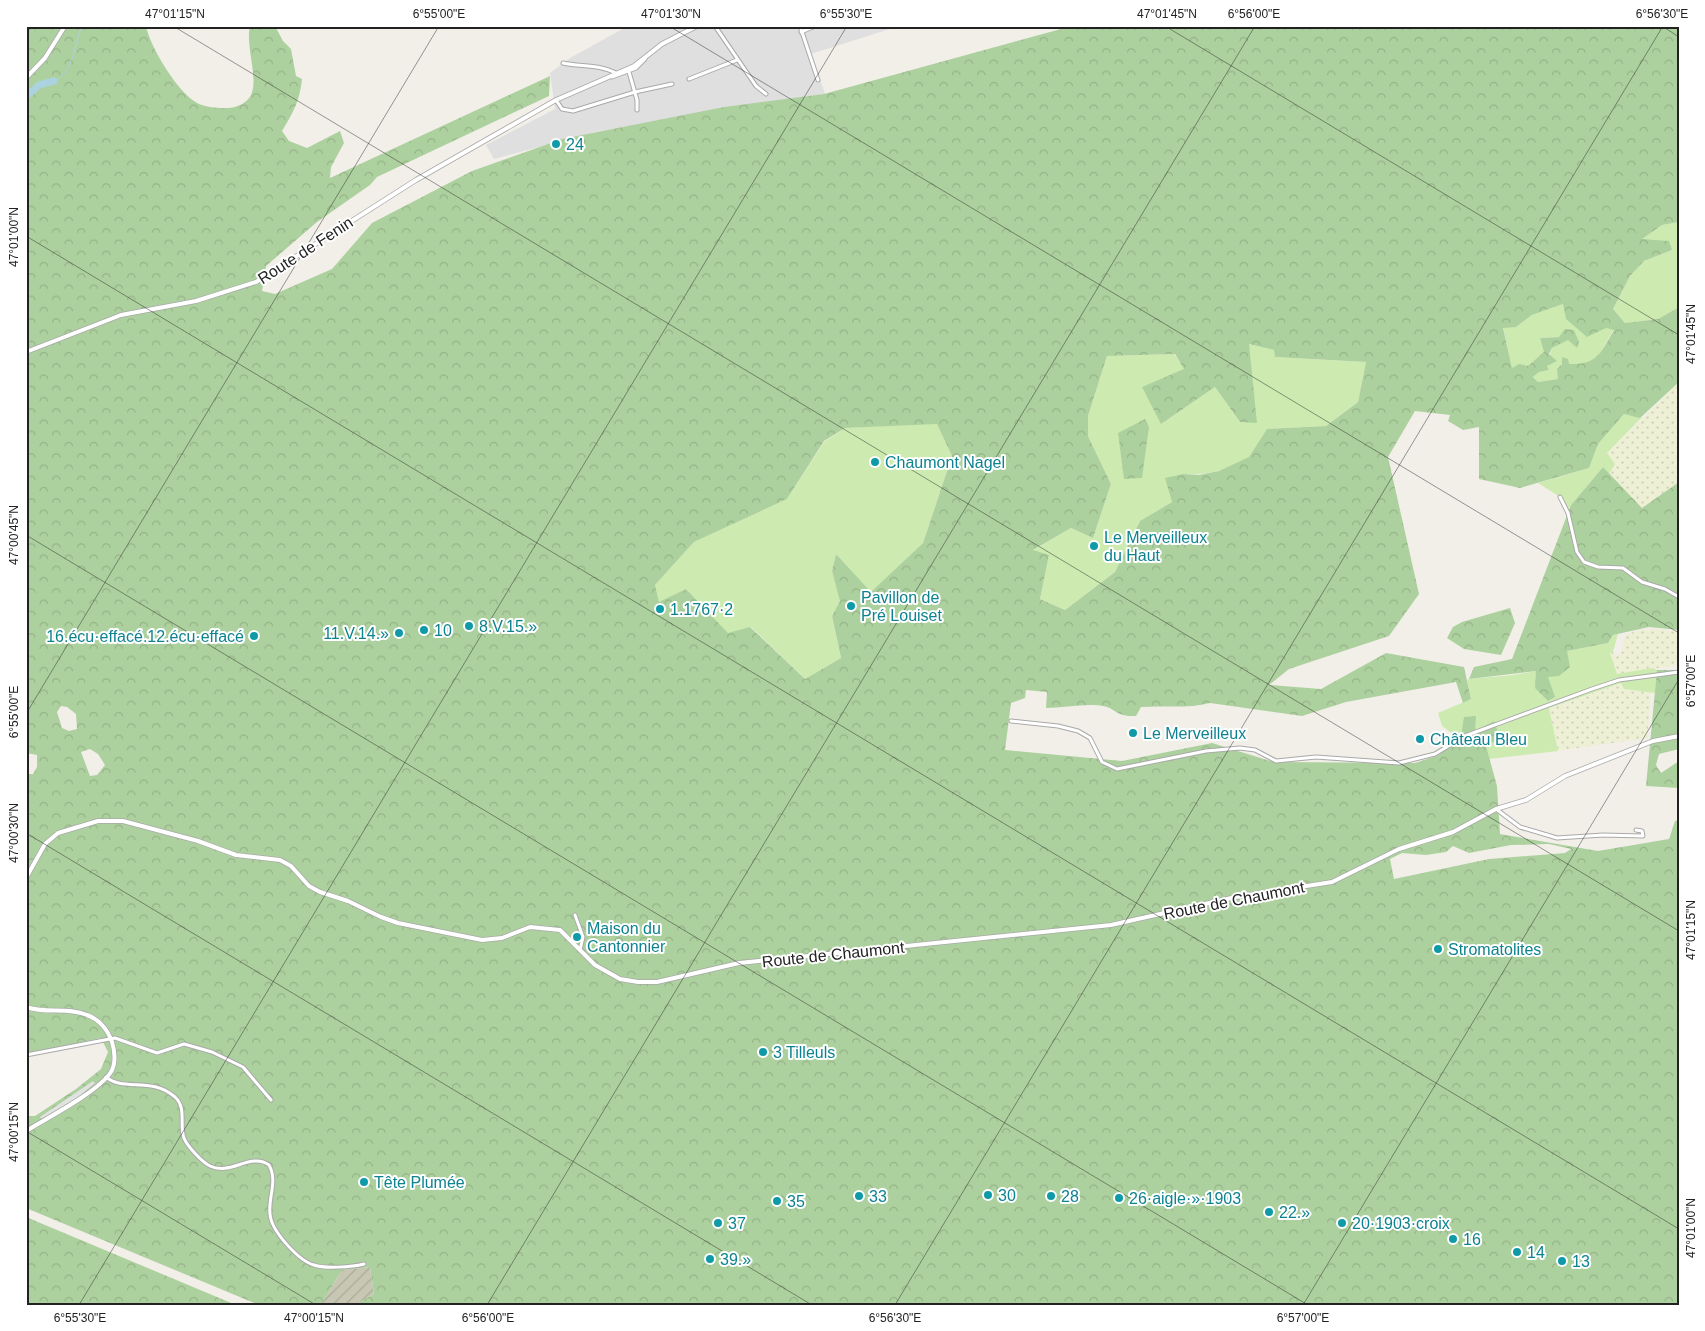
<svg xmlns="http://www.w3.org/2000/svg" width="1705" height="1331" viewBox="0 0 1705 1331" font-family="Arial,sans-serif">
	<defs>
		<pattern id="construction-furrows" width="10" height="10" patternUnits="userSpaceOnUse" patternTransform="scale(1.25)"><rect width="10" height="10" fill="#c7c7b4"/><path d="M-1 1l2-2M0 10L10 0M9 11l2-2" fill="none" stroke="#abab9a"/></pattern>
		<pattern id="farmland-dots" width="8" height="8" patternUnits="userSpaceOnUse" patternTransform="scale(1.25)"><rect width="8" height="8" fill="#eef0d5"/><path d="M2 2h.1M6 6h.1" fill="none" stroke="#ccceb7" stroke-width="1.8" stroke-linecap="round"/></pattern>
		<pattern id="forest-crowns" width="20" height="18" patternUnits="userSpaceOnUse" patternTransform="scale(1.25)"><rect width="20" height="18" fill="#add19e"/><path d="M2 6a3 3 0 1 1 6 0M12 15a3 3 0 1 1 6 0" fill="none" stroke="#95b388"/></pattern>
	</defs>
	<rect width="100%" height="100%" fill="#f2efe9"/>
	<!-- residential -->
	<path fill="#e0dfdf" d="M628,26h268v1l-85,27 14,40 -230,38 -101,27 -8,-14 69,-36 -5,-36 20,-15z"/>
	<!-- construction -->
	<path fill="url(#construction-furrows)" d="M370,1267l4,27 -19,11 -33,-2 20,-33z"/>
	<!-- farmland -->
	<g fill="url(#farmland-dots)">
		<path d="M1679,382v100l-37,26 -33,-34 5,-10 -7,-11z"/>
		<path d="M1656,629l23,3v33l-62,9 -7,-21 3,-1 4,4 5,-4 3,-17 14,-5z"/>
		<path d="M1622,683l2,6 27,3 -4,46 -89,13 -9,-43z"/>
	</g>
	<!-- grass -->
	<g fill="#cdebb0">
		<path d="M1679,222v85l-21,12 -33,4 -12,-14 17,-33 14,-15 28,-11 -31,-11 21,-14z"/>
		<path d="M1563,304l43,24 8,1 -15,26 -14,10 -23,-1 -4,15 -20,3 -5,-5 6,-5 10,-2 -2,-4 5,-18 16,-9 9,8 2,-5 -20,-5 -19,1 5,14 -17,14 -16,2 -9,-41h13l16,-12z"/>
		<path d="M1248,344l27,6v7l91,5 -8,40 -32,24 -59,3c-5,9 -10,19 -17,27 -12,14 -49,20 -67,18l-11,28 -32,19 -25,51 -50,38 -25,-11 9,-44 -17,-4 39,-23 22,10 18,-54 -23,-48v-20l19,-60 67,-2 11,15 -24,55 54,-37 25,35z"/>
		<path d="M1624,414l18,3 -35,36 8,11 -6,10 -6,-7 -32,38 -3,8 -8,-16 -22,-14 51,-15 9,-24z"/>
		<path d="M937,423l15,33 -29,87 -52,50 -35,-39 -4,17 9,30 -9,15 9,42 -36,21 -54,-52 -23,7 -42,-45 -27,14 -4,-18 39,-43 93,-43 37,-57 21,-14z"/>
		<path d="M1618,634l-5,18 -3,1 7,21 35,-6 5,2 -2,23 -31,-4 -3,-6 -72,25 9,43 -69,8 -3,-13 8,-25 -19,10 -18,6 -15,-11 -4,-13 33,-14 -4,-19 2,-1 45,-4 22,-4 12,6 18,-26 42,-8 5,-8z"/>
	</g>
	<!-- forest -->
	<g fill="url(#forest-crowns)" fill-rule="evenodd">
		<path d="M26,26h120c4,21 33,69 53,78 10,4 20,4 30,4 9,-1 18,-5 22,-13 8,-17 -6,-49 -1,-69h25l8,15 8,8 5,27 6,3c-2,21 -9,34 -20,52l7,10 18,7 33,-17 4,12 -13,24 -1,11 220,-102 -1,20 -172,81 -7,8 -53,37 -51,44 -4,25 13,3 57,-25 40,-46 100,-52 90,-32 162,-32 100,-13 248,-68h607v196l-17,3 -20,14 27,2 3,9 -28,11 -14,15 -17,33 12,14 33,-4 21,-12v75l-39,36 -16,-4 -26,30 -9,24 -69,20 -41,-9v-52l-16,3 -15,-9 2,-6 -35,-4 -27,46 31,137 -30,42 -100,33 -20,16 52,4 65,-36 78,14 7,32 -8,4 -7,-21 -110,20 -44,14 -92,-13c-23,6 -46,2 -69,4l-5,9c-21,1 -20,-8 -33,-10 -16,-3 -40,2 -57,2l1,-16 -21,-2 -1,8 -14,5 -6,47 117,11 90,-18 62,19 141,1 24,-8 8,-13 14,-6 3,-19 12,-1 -1,15 19,-10 6,17 -14,8 11,40 3,48 98,17 71,-12 6,-18 4,-1v485h-1324l19,-11 -4,-27 -28,3 -20,33 5,2h-68l-233,-97v-92h9l41,-27 25,-20 7,-17 -7,-14 -75,16v-280h7l4,-7v-12l-11,-2zM1563,304l3,15 21,18 19,-9 8,2c-13,22 -16,35 -45,34l-1,-5 -6,-2v7l-5,5 1,10 -20,3 -5,-5 6,-5 10,-2 -2,-4 10,-5 -8,-7 3,-6 16,-8 9,8 2,-6 -5,-12 -9,-1 -6,8 -19,1 4,14 -16,14 -9,-2 -7,4 -9,-40 13,-1 16,-12zM1249,344l25,6 1,7 91,5 -8,40 -32,24 -59,3 -18,28 -30,14 -20,4 -16,-1 -18,4 7,24 -32,19 -25,51 -50,38 -25,-11 9,-44 -16,-5 38,-22 22,10 18,-54 -23,-48v-20l19,-60 68,-2 9,15 -42,18 19,37 54,-37 25,35 17,1zM937,424l15,32 -29,87 -52,49 -35,-38 -4,17 8,30 -8,15 9,42 -36,21 -55,-52 -22,6 -42,-44 -27,13 -4,-17 39,-43 93,-43 37,-58 21,-13zM61,706l6,1 9,7 1,15 -8,2 -7,-3 -5,-16zM90,749l8,5 7,11 -8,10 -7,1 -9,-24zM1549,844l22,5 -6,4 -76,6 -95,20 -4,-20 12,-6 24,2 20,-3 7,-6 16,7 42,-8z"/>
		<path d="M1145,419l4,8 -7,51 -18,1 -6,-46z"/>
		<path d="M1603,467l39,41 37,-26v148l-30,-3 -36,8 -5,8 -41,8 3,16 -11,9 -11,1 7,20 -7,4 -13,-13 1,-17 -67,8 5,-12 38,-8 59,-154z"/>
		<path d="M1510,608l5,15 -14,32 -37,-6 -17,-11 6,-11 9,-5z"/>
		<path d="M1657,670h22v79l-20,5 -3,11 5,8 18,-12v27l-33,-2z"/>
		<path d="M26,1217l210,88h-210z"/>
	</g>
	<!-- parking -->
	<path fill="#e2e2e2" d="M93,1081l2,2 -17,14 -37,22 -1,-2z"/>
	<g fill="none" stroke-linecap="round" stroke-linejoin="round">
		<!-- stream -->
		<path stroke="#aad3df" stroke-width="1" d="M54,81c21,-10 19,-36 28,-55"/>
		<!-- river -->
		<path stroke="#aad3df" stroke-width="7" d="M26,97l13,-12 15,-4"/>
		<!-- minor casing -->
		<g stroke="#a9a9a9" stroke-width="5">
			<g id="minor">
				<path d="M715,26l41,60 10,8"/>
				<path d="M800,26l18,54"/>
				<path d="M853,26h4"/>
				<path d="M801,32l14,-6"/>
				<path d="M563,63c18,4 36,1 53,10"/>
				<path d="M629,72l8,28v10"/>
				<path d="M612,77l24,-9 9,-9"/>
				<path d="M689,79l48,-19"/>
				<path d="M556,100l6,9 11,2 62,-19 37,-8"/>
				<path d="M1560,497l8,16 9,39 7,10 14,5 25,1 19,14 23,7 14,8"/>
				<path d="M1011,721l47,5 20,5 12,7 12,24 15,7 89,-18 34,-3 15,2 21,11 40,-4 83,6 36,-9 30,-18 127,-47 27,-9 60,-8"/>
				<path d="M1496,809l24,18 37,11 46,-3 40,1 -1,-5 -6,-1"/>
				<path d="M575,915l8,22 -3,13"/>
				<path d="M26,1055l89,-17 42,15 27,-9 28,8 31,15 28,33"/>
				<path d="M106,1077c18,15 45,-1 69,20 12,11 4,28 9,41 3,8 18,24 26,28 20,10 41,-14 59,-1 9,16 -1,32 1,49 1,17 29,47 44,51 11,4 38,2 50,-1"/>
			</g>
		</g>
		<!-- tertiary casing -->
		<g stroke="#a9a9a9" stroke-width="5.5">
			<g id="tertiary">
				<path d="M26,78l19,-20 20,-32"/>
				<path d="M26,352l95,-37 75,-14 60,-19 160,-102 140,-80 78,-34 28,-22 35,-18"/>
				<path d="M26,878l19,-34 13,-11 40,-12h25l75,20 38,14 44,5 11,6 18,20 11,6 28,9 33,16 17,6 84,17 20,-2 28,-11 30,3 35,35 25,14 18,3h19l82,-19 372,-38 125,-28 96,-15 67,-33 54,-17 43,-23 30,-9 39,-24 88,-35 26,-5"/>
				<path d="M26,1007c20,7 42,0 61,8 12,4 21,15 25,27 3,10 4,21 -1,30 -13,20 -64,46 -85,59"/>
			</g>
		</g>
		<!-- minor -->
		<use href="#minor" stroke="#fff" stroke-width="3"/>
		<!-- tertiary -->
		<use href="#tertiary" stroke="#fff" stroke-width="4"/>
	</g>
	<!-- ticks -->
	<path fill="none" stroke="#222" stroke-width="1" stroke-opacity="0.45" d="M173,26l1506,905M669,26l1010,607M1165,26l514,309M1662,26l17,11M26,35l5,-9M26,236l1653,993M26,535l1282,770M26,714l413,-688M26,833l786,472M26,1131l290,174M79,1305l768,-1279M487,1305l768,-1279M895,1305l768,-1279M1303,1305l376,-626"/>
	<!-- markers -->
	<g fill="#0f9aa8" stroke="#fff" stroke-width="2">
		<circle cx="556" cy="144" r="5"/>
		<circle cx="875" cy="462" r="5"/>
		<circle cx="1094" cy="546" r="5"/>
		<circle cx="851" cy="606" r="5"/>
		<circle cx="660" cy="609" r="5"/>
		<circle cx="469" cy="626" r="5"/>
		<circle cx="424" cy="630" r="5"/>
		<circle cx="399" cy="633" r="5"/>
		<circle cx="254" cy="636" r="5"/>
		<circle cx="1133" cy="733" r="5"/>
		<circle cx="1420" cy="739" r="5"/>
		<circle cx="577" cy="937" r="5"/>
		<circle cx="1438" cy="949" r="5"/>
		<circle cx="763" cy="1052" r="5"/>
		<circle cx="364" cy="1182" r="5"/>
		<circle cx="988" cy="1195" r="5"/>
		<circle cx="859" cy="1196" r="5"/>
		<circle cx="1051" cy="1196" r="5"/>
		<circle cx="1119" cy="1198" r="5"/>
		<circle cx="777" cy="1201" r="5"/>
		<circle cx="1269" cy="1212" r="5"/>
		<circle cx="718" cy="1223" r="5"/>
		<circle cx="1342" cy="1223" r="5"/>
		<circle cx="1453" cy="1239" r="5"/>
		<circle cx="1517" cy="1252" r="5"/>
		<circle cx="710" cy="1259" r="5"/>
		<circle cx="1562" cy="1261" r="5"/>
	</g>
	<g text-anchor="middle" stroke-width="4" stroke-linejoin="round" paint-order="stroke">
		<!-- culture labels -->
		<g font-size="16" fill="#0d838f" stroke="#fff" text-anchor="start">
			<text x="566" y="150">24</text>
			<text x="885" y="468">Chaumont Nagel</text>
			<text x="1104" y="543">Le Merveilleux<tspan x="1104" dy="18">du Haut</tspan></text>
			<text x="861" y="603">Pavillon de<tspan x="861" dy="18">Pré Louiset</tspan></text>
			<text x="670" y="615">1.1767·2</text>
			<text x="479" y="632">8.V.15.»</text>
			<text x="434" y="636">10</text>
			<text x="389" y="639" text-anchor="end">11.V.14.»</text>
			<text x="244" y="642" text-anchor="end">16.écu·effacé.12.écu·effacé</text>
			<text x="1143" y="739">Le Merveilleux</text>
			<text x="1430" y="745">Château Bleu</text>
			<text x="587" y="934">Maison du<tspan x="587" dy="18">Cantonnier</tspan></text>
			<text x="1448" y="955">Stromatolites</text>
			<text x="773" y="1058">3 Tilleuls</text>
			<text x="374" y="1188">Tête Plumée</text>
			<text x="998" y="1201">30</text>
			<text x="869" y="1202">33</text>
			<text x="1061" y="1202">28</text>
			<text x="1129" y="1204">26·aigle·»·1903</text>
			<text x="787" y="1207">35</text>
			<text x="1279" y="1218">22.»</text>
			<text x="728" y="1229">37</text>
			<text x="1352" y="1229">20·1903·croix</text>
			<text x="1463" y="1245">16</text>
			<text x="1527" y="1258">14</text>
			<text x="720" y="1265">39.»</text>
			<text x="1572" y="1267">13</text>
		</g>
		<!-- street labels -->
		<g font-size="16" fill="#222" stroke="#fff">
			<text transform="translate(305 250) rotate(-33)" y="6">Route de Fenin</text>
			<text transform="translate(1234 900) rotate(-11)" y="6">Route de Chaumont</text>
			<text transform="translate(833 954) rotate(-6)" y="6">Route de Chaumont</text>
		</g>
	</g>
	<!-- border -->
	<rect width="1705" height="1331" fill="none" stroke="#ffffff" stroke-width="55"/>
	<rect x="28" y="28" width="1650" height="1276" fill="none" stroke="#222" stroke-width="2"/>
	<g font-size="12" text-anchor="middle" fill="#222">
		<text x="175" y="18">47°01'15"N</text>
		<text x="439" y="18">6°55'00"E</text>
		<text x="671" y="18">47°01'30"N</text>
		<text x="846" y="18">6°55'30"E</text>
		<text x="1167" y="18">47°01'45"N</text>
		<text x="1254" y="18">6°56'00"E</text>
		<text x="1662" y="18">6°56'30"E</text>
		<text transform="translate(14 237) rotate(-90)" y="4">47°01'00"N</text>
		<text transform="translate(1691 334) rotate(-90)" y="4">47°01'45"N</text>
		<text transform="translate(14 535) rotate(-90)" y="4">47°00'45"N</text>
		<text transform="translate(1691 681) rotate(-90)" y="4">6°57'00"E</text>
		<text transform="translate(14 712) rotate(-90)" y="4">6°55'00"E</text>
		<text transform="translate(14 833) rotate(-90)" y="4">47°00'30"N</text>
		<text transform="translate(1691 930) rotate(-90)" y="4">47°01'15"N</text>
		<text transform="translate(14 1132) rotate(-90)" y="4">47°00'15"N</text>
		<text transform="translate(1691 1228) rotate(-90)" y="4">47°01'00"N</text>
		<text x="80" y="1322">6°55'30"E</text>
		<text x="314" y="1322">47°00'15"N</text>
		<text x="488" y="1322">6°56'00"E</text>
		<text x="895" y="1322">6°56'30"E</text>
		<text x="1303" y="1322">6°57'00"E</text>
	</g>
</svg>
